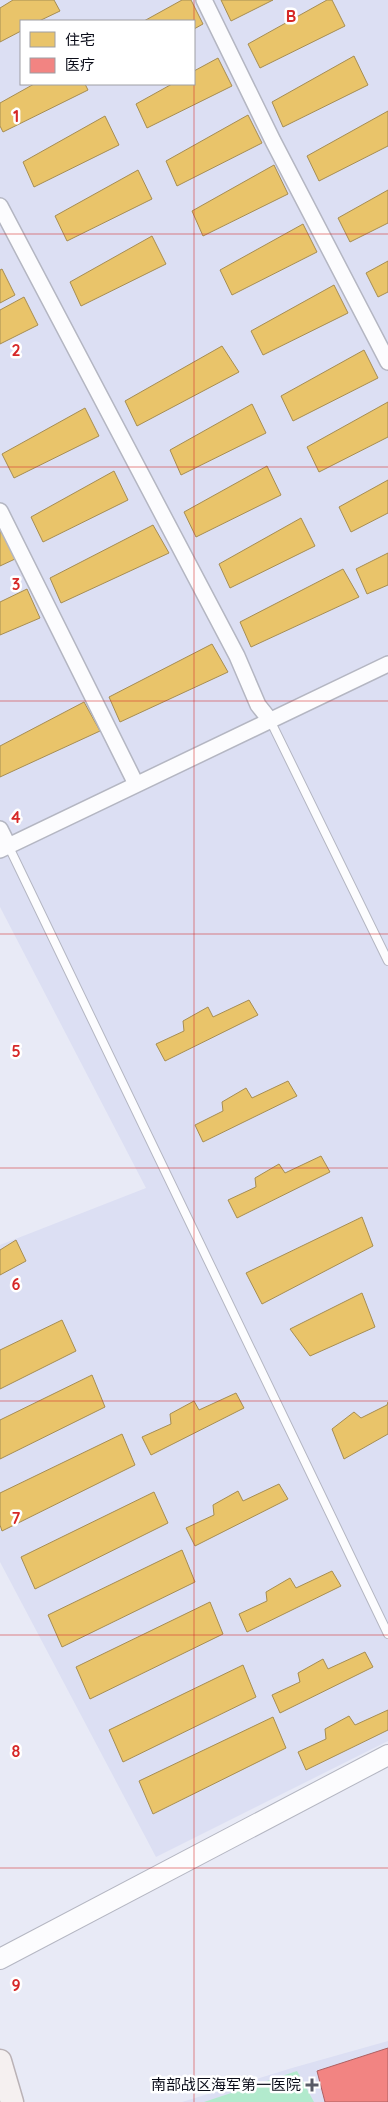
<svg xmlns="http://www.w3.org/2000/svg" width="388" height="2102" viewBox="0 0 388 2102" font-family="Quicksand,'Noto Sans SC',sans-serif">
	<rect width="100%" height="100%" fill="#e8eaf6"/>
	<!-- built -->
	<g fill="#dcdff3" fill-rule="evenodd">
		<path d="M0,0h388v1741l-232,116 -156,-295v-317l146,-57 -146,-281zM21,21h173v63h-173z"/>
		<path d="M388,2041v61h-206l110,-34z"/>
	</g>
	<!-- green -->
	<path fill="#b2eacd" d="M297,2071l17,31h-110z"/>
	<!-- homes -->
	<g fill="#e9c46a" stroke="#a68d52">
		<path d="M13,0h41l6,11 -21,10h-18v10l-21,11v-34z"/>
		<path d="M182,0h9l12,24 -9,5v-8h-50z"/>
		<path d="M221,0h52l-42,21z"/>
		<path d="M327,0h5l13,26 -85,42 -12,-24z"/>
		<path d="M354,56l14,29 -85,42 -11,-25z"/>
		<path d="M218,58l14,28 -85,42 -11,-24 36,-20h22v-13z"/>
		<path d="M34,84h51l3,6 -85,42 -3,-6v-23z"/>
		<path d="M388,111v35l-69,35 -12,-25z"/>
		<path d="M248,115l14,28 -85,43 -11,-25z"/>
		<path d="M105,116l14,29 -85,42 -11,-25z"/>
		<path d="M274,165l14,29 -85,42 -11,-25z"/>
		<path d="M138,170l14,29 -85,42 -12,-25z"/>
		<path d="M388,190v33l-38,19 -12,-24z"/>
		<path d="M303,224l14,28 -85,43 -12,-25z"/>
		<path d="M152,236l14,28 -85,42 -11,-24z"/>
		<path d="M388,261v31l-10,5 -12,-24z"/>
		<path d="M2,269l13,26 -15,8v-33z"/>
		<path d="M334,285l14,28 -85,42 -12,-24z"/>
		<path d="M24,297l14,28 -38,19v-34z"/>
		<path d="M222,346l17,26 -102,54 -12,-25z"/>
		<path d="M364,350l14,28 -85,43 -12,-25z"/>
		<path d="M388,402v35l-69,35 -12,-25z"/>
		<path d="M252,404l14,29 -85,42 -11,-25z"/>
		<path d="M85,408l14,28 -85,42 -12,-24z"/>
		<path d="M267,466l14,29 -85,42 -12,-25z"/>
		<path d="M114,471l14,29 -85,42 -12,-25z"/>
		<path d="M388,480v33l-37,19 -12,-25z"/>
		<path d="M301,518l14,28 -85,42 -11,-24z"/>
		<path d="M153,525l16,28 -108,50 -11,-25z"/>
		<path d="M2,531l13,28 -15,7v-34z"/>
		<path d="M388,553v32l-21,9 -11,-25z"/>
		<path d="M343,569l16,28 -108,50 -11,-25z"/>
		<path d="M27,589l13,29 -40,17v-33z"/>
		<path d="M212,644l16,28 -108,50 -11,-25z"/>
		<path d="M84,702l16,29 -100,46v-31z"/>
		<path d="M249,1000l9,15 -93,46 -9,-17 28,-13 -1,-10 25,-14 5,10z"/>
		<path d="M288,1081l9,15 -94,46 -8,-17 28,-14 -1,-9 24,-14 6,10z"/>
		<path d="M321,1156l9,16 -93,46 -9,-18 28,-13 -1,-9 24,-14 6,9z"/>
		<path d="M362,1217l11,29 -111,58 -16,-31z"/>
		<path d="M16,1240l10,21 -26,14v-25z"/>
		<path d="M362,1293l13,34 -65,29 -20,-27z"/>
		<path d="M62,1320l14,31 -76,38v-39z"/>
		<path d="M92,1375l13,32 -105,52v-39z"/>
		<path d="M236,1393l8,15 -93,47 -9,-18 29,-13 -1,-10 24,-13 5,9z"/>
		<path d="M388,1402v32l-44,25 -12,-30 22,-17 7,6 26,-13z"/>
		<path d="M122,1434l13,31 -133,66 -2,-6v-32z"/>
		<path d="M279,1484l9,15 -93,47 -9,-18 28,-13 -1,-10 25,-14 5,10z"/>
		<path d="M154,1492l14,31 -133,66 -14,-32z"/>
		<path d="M182,1550l13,32 -133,65 -14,-32z"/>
		<path d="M332,1571l9,15 -94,46 -8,-18 28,-13 -1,-9 24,-14 6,10z"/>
		<path d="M210,1602l13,32 -133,65 -14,-32z"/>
		<path d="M365,1652l8,15 -93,46 -8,-18 28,-13 -2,-9 25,-14 5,10z"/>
		<path d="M243,1665l13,32 -133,65 -14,-32z"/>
		<path d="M388,1710v20l-82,40 -8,-18 28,-13 -1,-10 24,-13 6,9z"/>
		<path d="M273,1717l13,31 -133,66 -14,-33z"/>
	</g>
	<!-- health -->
	<path fill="#f28482" stroke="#ad6062" d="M388,2048v54h-63l-8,-31z"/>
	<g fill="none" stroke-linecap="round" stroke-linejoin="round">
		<!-- lane casing -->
		<g stroke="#b4b6c2" stroke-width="10">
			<g id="lane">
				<path d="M270,720l118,241"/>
				<path d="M8,845l380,789"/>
			</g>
		</g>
		<!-- street casing -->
		<g stroke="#b4b6c2" stroke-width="18">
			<g id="street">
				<path d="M204,0l69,141 115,221"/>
				<path d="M0,206l237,450 21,49 12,15"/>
				<path d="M0,511l136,273"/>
				<path d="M0,829l8,16"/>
				<path d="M0,850l388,-186"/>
			</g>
		</g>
		<!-- secondary casing -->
		<g stroke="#b4b6c2" stroke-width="22">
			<path id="secondary" d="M0,1959l388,-204"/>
		</g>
		<!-- primary casing -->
		<g stroke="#bab2b6" stroke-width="25">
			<path id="primary" d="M0,2061l12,41"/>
		</g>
		<!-- lane -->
		<use href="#lane" stroke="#fcfcfe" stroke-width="8"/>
		<!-- street -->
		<use href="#street" stroke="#fcfcfe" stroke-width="15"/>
		<!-- secondary -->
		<use href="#secondary" stroke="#fcfcfe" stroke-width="20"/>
		<!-- primary -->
		<use href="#primary" stroke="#f5f0f0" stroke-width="22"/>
	</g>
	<!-- grid -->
	<path fill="none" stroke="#d62828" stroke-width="1" stroke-opacity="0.55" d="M194,0v2102M0,234h388M0,467h388M0,701h388M0,934h388M0,1168h388M0,1401h388M0,1635h388M0,1868h388"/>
	<!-- markers -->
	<path fill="#585a66" stroke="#fff" stroke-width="2" d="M309.5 2077.5h5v5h5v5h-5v5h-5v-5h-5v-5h5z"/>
	<g text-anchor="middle" stroke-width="5" stroke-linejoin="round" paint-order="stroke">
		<!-- poi labels -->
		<g font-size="15" fill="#0b0d19" stroke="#fff" text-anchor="end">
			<text x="301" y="2090">南部战区海军第一医院</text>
		</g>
	</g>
	<g font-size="16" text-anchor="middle" font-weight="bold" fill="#d62828" stroke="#fff" stroke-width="5" stroke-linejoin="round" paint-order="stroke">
		<text x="291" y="22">B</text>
		<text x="16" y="122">1</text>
		<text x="16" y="356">2</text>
		<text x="16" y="590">3</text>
		<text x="16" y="823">4</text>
		<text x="16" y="1057">5</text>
		<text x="16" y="1290">6</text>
		<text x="16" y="1524">7</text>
		<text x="16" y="1757">8</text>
		<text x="16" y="1991">9</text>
	</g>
	<!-- legend -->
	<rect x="20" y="20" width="175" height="65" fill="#ffffff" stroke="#9d9ea3"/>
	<rect x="30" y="32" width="25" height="15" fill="#e9c46a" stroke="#9d9ea3"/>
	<text x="65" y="45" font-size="15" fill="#0b0d19">住宅</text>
	<rect x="30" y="58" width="25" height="15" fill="#f28482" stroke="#9d9ea3"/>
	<text x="65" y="70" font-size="15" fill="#0b0d19">医疗</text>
</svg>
